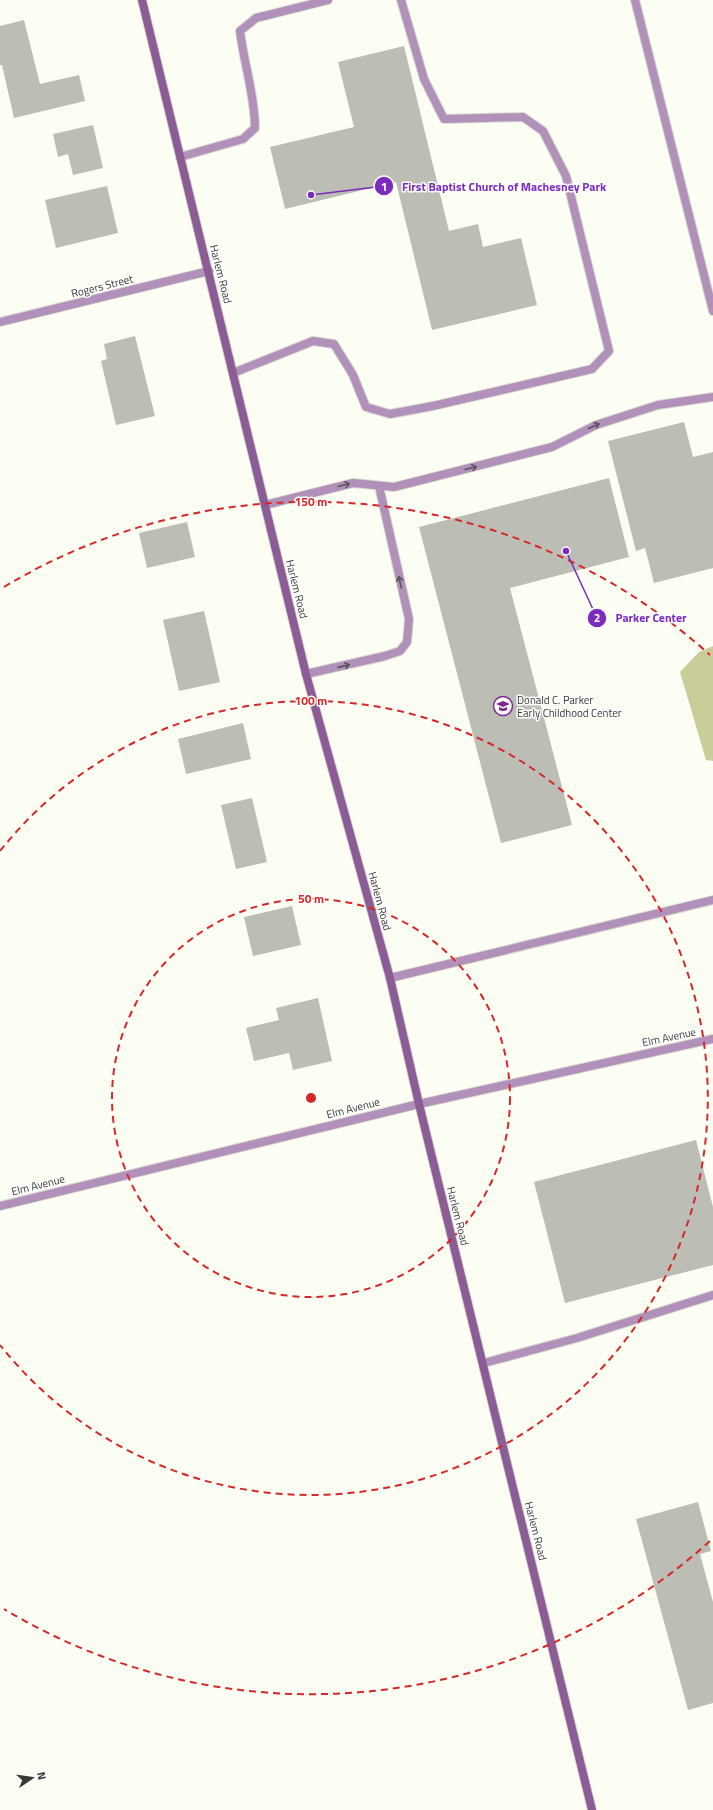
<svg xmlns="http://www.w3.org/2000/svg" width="713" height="1810" viewBox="0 0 713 1810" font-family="'Titillium Web',sans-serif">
	<rect width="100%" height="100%" fill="#fcfdf3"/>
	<!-- green -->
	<path fill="#cbcd99" d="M713,646v115l-7,-1 -26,-88 19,-20z"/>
	<!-- building -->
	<g fill="#bcbdb4">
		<path d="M24,20l16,64 39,-9 6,26 -71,17 -12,-53h-2v-39z"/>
		<path d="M404,46l45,185 29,-7 5,23 38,-9 16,67 -105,25 -36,-148 -111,27 -15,-62 84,-20 -16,-65z"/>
		<path d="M93,125l10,43 -30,7 -5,-21 -10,3 -5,-23z"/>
		<path d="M107,186l11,47 -62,15 -11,-48z"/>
		<path d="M135,336l20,80 -39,9 -15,-64 6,-2 -3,-15z"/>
		<path d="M684,422l9,35 20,-5v116l-59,15 -9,-35 -9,3 -28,-110z"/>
		<path d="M609,478l20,79 -119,31 62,237 -71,18 -82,-316z"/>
		<path d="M187,522l8,35 -48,11 -8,-35z"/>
		<path d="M204,611l16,71 -41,9 -16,-71z"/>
		<path d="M243,723l8,36 -65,15 -8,-35z"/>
		<path d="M252,798l15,64 -31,7 -15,-64z"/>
		<path d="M292,906l9,39 -48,11 -9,-39z"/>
		<path d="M318,998l14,63 -39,9 -4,-17 -35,8 -8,-33 33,-8 -3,-12z"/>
		<path d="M696,1140l17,67v58l-148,38 -31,-121z"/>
		<path d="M698,1502l13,49 -11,3 13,48v101l-25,7 -52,-191z"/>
	</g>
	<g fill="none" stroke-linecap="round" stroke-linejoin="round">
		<!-- lane casing -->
		<g stroke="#d9dad1" stroke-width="10">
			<g id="lane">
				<path d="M635,0l78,311"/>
				<path d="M180,157l63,-18 12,-11c0,-32 -11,-64 -15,-97l16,-13 72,-18"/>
				<path d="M233,373l80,-32 21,3 19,31 13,32 24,7 43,-8 159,-37 17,-18 -43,-175 -23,-45 -20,-14 -79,2 -20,-40 -23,-79"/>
				<path d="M265,505l88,-22 41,4 158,-40 44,-22 62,-20 55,-8"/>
				<path d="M306,674l79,-18 15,-5 7,-9 2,-23 -30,-133"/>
				<path d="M390,978l323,-78"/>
				<path d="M484,1363l93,-25 136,-43"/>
			</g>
		</g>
		<!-- street casing -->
		<g stroke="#d9dad1" stroke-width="10">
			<g id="street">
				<path d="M0,322l209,-51"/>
				<path d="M0,1206l419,-102 294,-65"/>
			</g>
		</g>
		<!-- secondary casing -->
		<g stroke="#d9dad1" stroke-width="10">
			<path id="secondary" d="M142,0l164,674 84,304 29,126 173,706"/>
		</g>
		<!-- lane -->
		<use href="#lane" stroke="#b190b9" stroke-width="8"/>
		<!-- street -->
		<use href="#street" stroke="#b190b9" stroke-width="8"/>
		<!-- secondary -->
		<use href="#secondary" stroke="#8c5c97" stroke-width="8"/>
	</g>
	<!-- one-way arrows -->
	<defs><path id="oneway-shaft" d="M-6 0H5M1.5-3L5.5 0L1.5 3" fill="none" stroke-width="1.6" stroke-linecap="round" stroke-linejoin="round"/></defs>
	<g stroke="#5c525d">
		<use href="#oneway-shaft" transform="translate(594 426) rotate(-24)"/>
		<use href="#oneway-shaft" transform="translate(471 468) rotate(-14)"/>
		<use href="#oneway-shaft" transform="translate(344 485) rotate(-14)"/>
		<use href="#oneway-shaft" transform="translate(400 582) rotate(-103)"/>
		<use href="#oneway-shaft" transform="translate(344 666) rotate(-13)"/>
	</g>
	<!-- distance rings -->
	<g fill="none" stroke="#d62828" stroke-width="2" stroke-dasharray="7 5">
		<circle cx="311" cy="1098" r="199"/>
		<path d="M0 851A397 397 0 1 1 0 1345"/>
		<path d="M710 1541A596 596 0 0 1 4 1609M4 587A596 596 0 0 1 710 655"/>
	</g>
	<!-- icons -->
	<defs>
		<g id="school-ring" transform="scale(1)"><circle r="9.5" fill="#fff" stroke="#802794" stroke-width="1.5"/><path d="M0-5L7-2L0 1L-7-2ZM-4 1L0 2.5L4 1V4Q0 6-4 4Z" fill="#802794"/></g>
	</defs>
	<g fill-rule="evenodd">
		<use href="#school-ring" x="503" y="706"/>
	</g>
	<g text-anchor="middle" stroke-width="3" stroke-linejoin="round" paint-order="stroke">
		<!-- street labels -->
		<g font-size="11" fill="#383835" stroke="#fff">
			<text transform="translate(221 274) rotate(76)" y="4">Harlem Road</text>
			<text transform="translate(102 286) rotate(-14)" y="4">Rogers Street</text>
			<text transform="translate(297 589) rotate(76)" y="4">Harlem Road</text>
			<text transform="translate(380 901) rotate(75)" y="4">Harlem Road</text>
			<text transform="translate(669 1037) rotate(-12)" y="4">Elm Avenue</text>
			<text transform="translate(353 1108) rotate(-14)" y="4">Elm Avenue</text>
			<text transform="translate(38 1185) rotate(-14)" y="4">Elm Avenue</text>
			<text transform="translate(458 1216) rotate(76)" y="4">Harlem Road</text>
			<text transform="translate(536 1531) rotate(76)" y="4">Harlem Road</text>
		</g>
		<!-- poi labels -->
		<g font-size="11" fill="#383835" stroke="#fff" text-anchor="start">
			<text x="517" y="704">Donald C. Parker<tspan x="517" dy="13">Early Childhood Center</tspan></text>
		</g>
	</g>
	<circle cx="311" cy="1098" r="6" fill="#d62828" stroke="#fff" stroke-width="2"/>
	<g font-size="12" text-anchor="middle" font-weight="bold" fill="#d62828" stroke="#fff" stroke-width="3" stroke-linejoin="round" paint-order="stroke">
		<text x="311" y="506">150 m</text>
		<text x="311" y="705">100 m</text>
		<text x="311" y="903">50 m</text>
	</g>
	<!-- callouts -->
	<path fill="none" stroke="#7b2cbf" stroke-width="1.5" d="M311 195L384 186M566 551L597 618"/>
	<g fill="#7b2cbf" stroke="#fff" stroke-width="1.5">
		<circle cx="311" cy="195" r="4"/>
		<circle cx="566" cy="551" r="4"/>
		<circle cx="384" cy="186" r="10"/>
		<circle cx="597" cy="618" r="10"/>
	</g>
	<g font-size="12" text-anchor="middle" font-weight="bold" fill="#fff">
		<text x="384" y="191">1</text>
		<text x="597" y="622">2</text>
	</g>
	<g font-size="12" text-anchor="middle" font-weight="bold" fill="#7b2cbf" stroke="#fff" stroke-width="3" stroke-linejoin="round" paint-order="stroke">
		<text x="504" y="191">First Baptist Church of Machesney Park</text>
		<text x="651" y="622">Parker Center</text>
	</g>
	<!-- north arrow -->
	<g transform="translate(32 1778) rotate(77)" stroke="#ffffff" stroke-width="3" paint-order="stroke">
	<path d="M0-3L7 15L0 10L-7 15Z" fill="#383835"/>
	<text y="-6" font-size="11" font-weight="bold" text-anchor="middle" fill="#383835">N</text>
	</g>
</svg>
